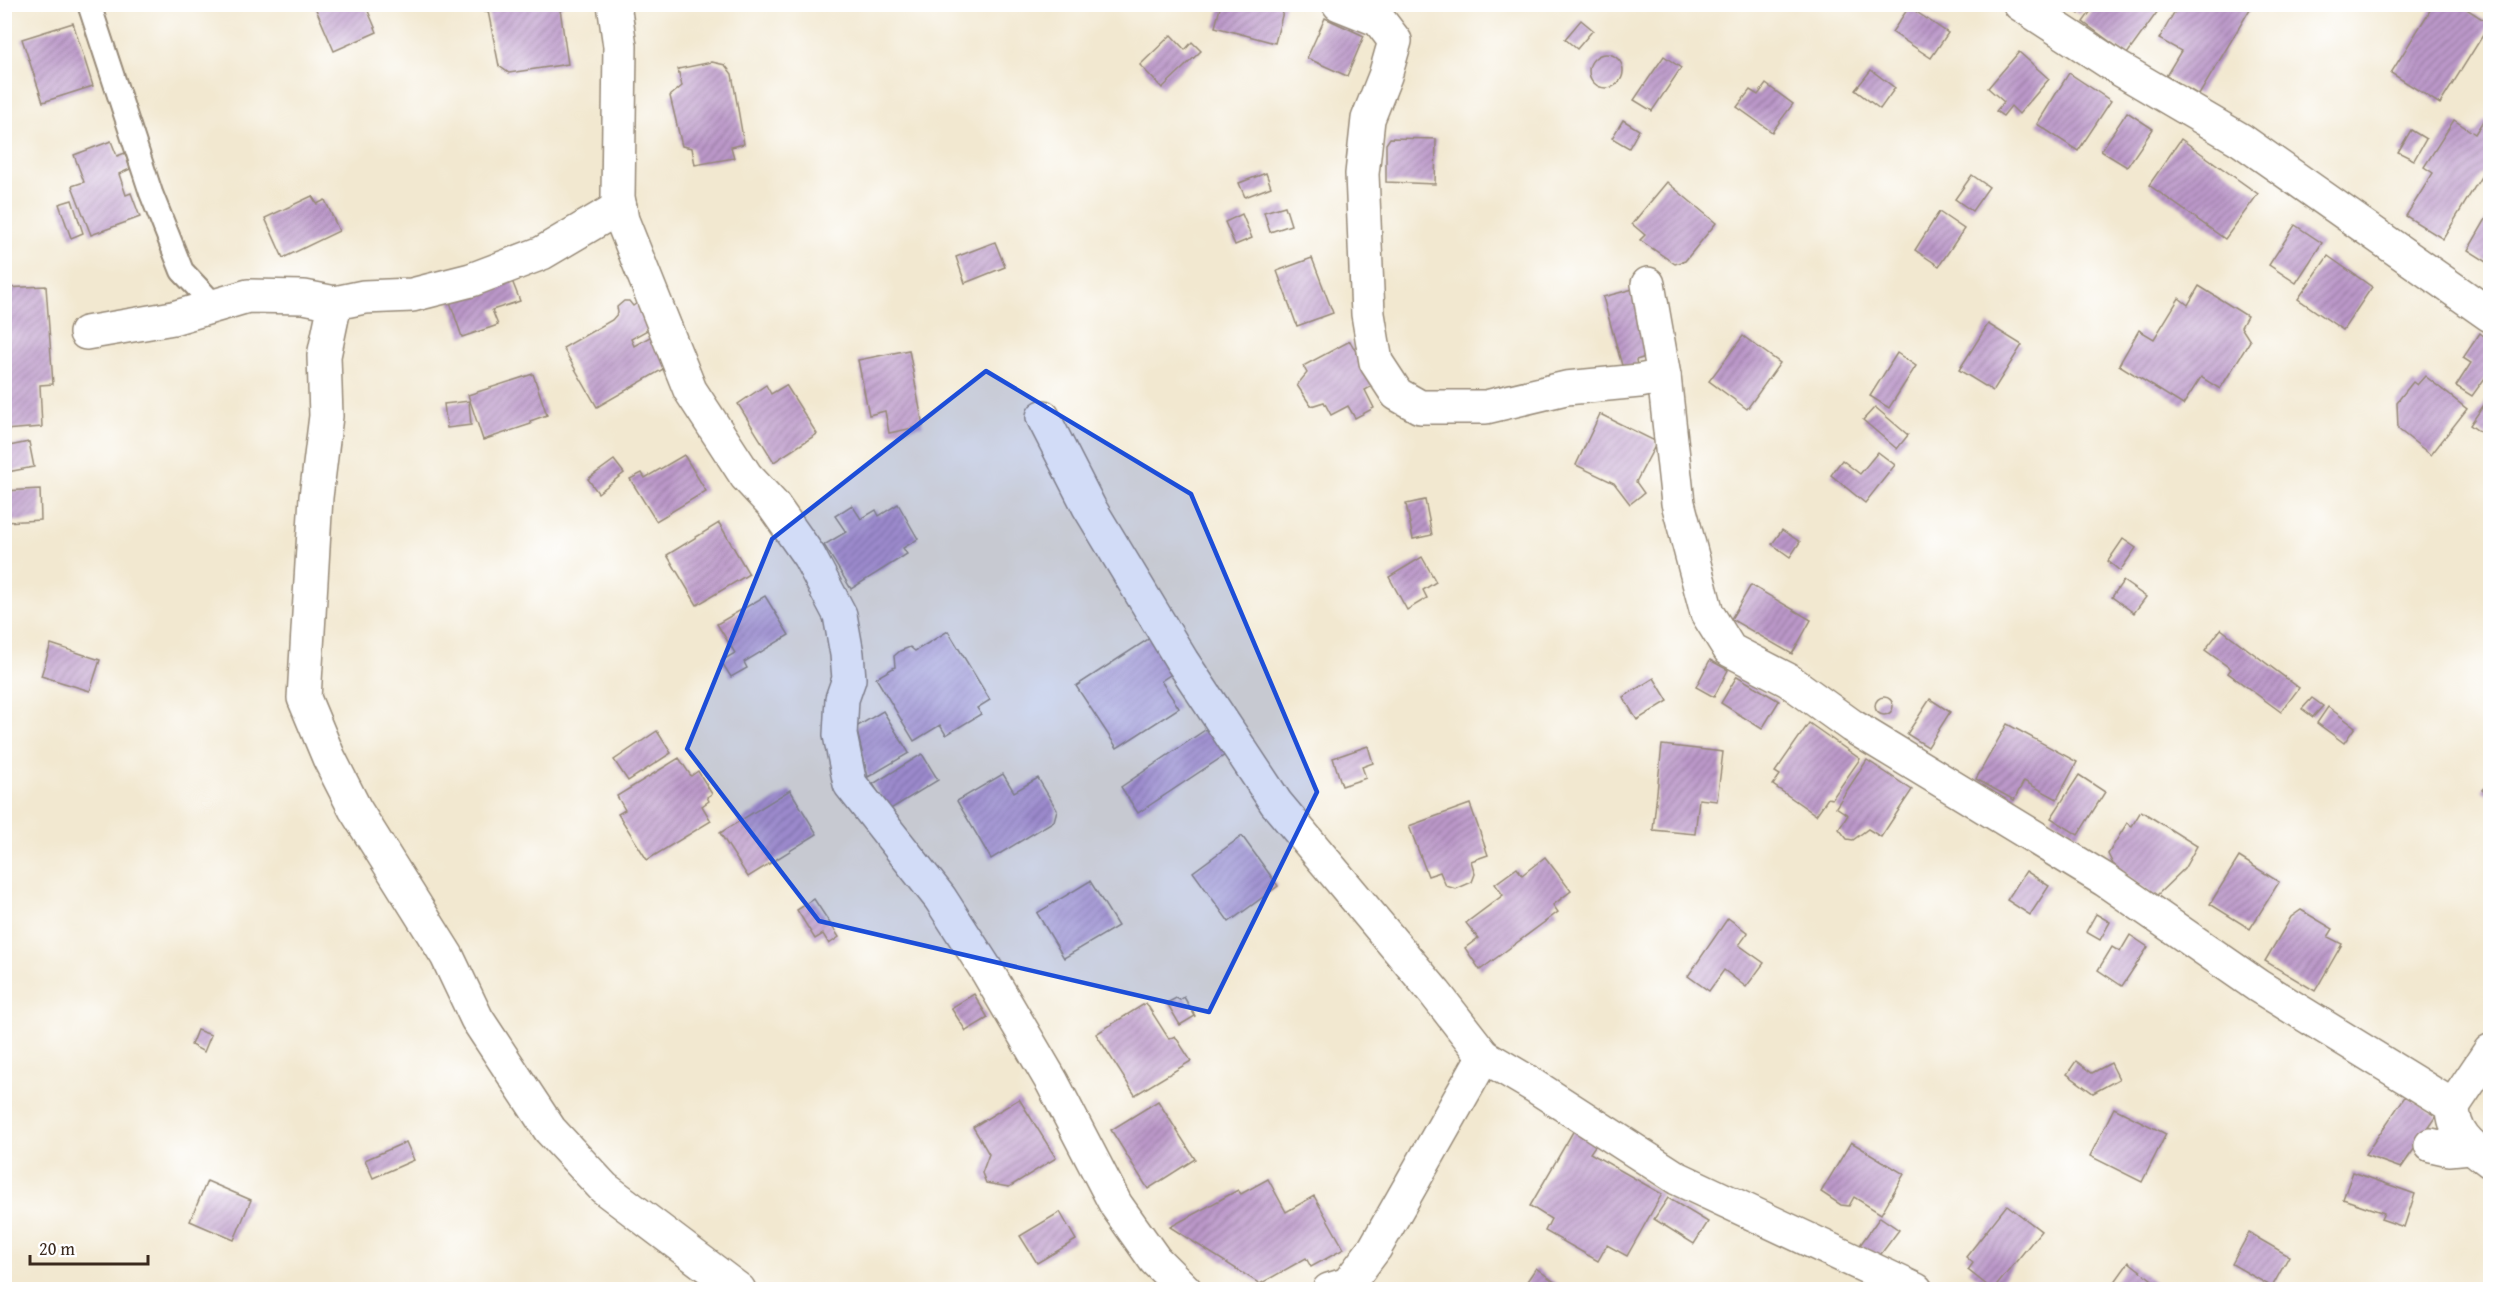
<svg xmlns="http://www.w3.org/2000/svg" width="2495" height="1294" viewBox="0 0 2495 1294" font-family="'Gentium Book Plus',serif">
	<defs>
		<pattern id="building-hatch" width="6" height="6" patternUnits="userSpaceOnUse" patternTransform="scale(1.5)"><rect width="6" height="6" fill="#bb98c9"/><path d="M-1 1l2-2M0 6l6-6M5 7l2-2" fill="none" stroke="#997ca3"/></pattern>
	</defs>
	<rect width="100%" height="100%" fill="#fff"/>
	<filter id="ink" filterUnits="userSpaceOnUse"><feTurbulence type="fractalNoise" baseFrequency=".0167" numOctaves="2"/><feDisplacementMap in="SourceGraphic" scale="12" xChannelSelector="R" yChannelSelector="G"/><feConvolveMatrix kernelMatrix="1 2 1 2 8 2 1 2 1" color-interpolation-filters="sRGB"/></filter>
	<filter id="wash" filterUnits="userSpaceOnUse"><feTurbulence type="fractalNoise" baseFrequency=".008" numOctaves="4" result="noise"/><feDisplacementMap in="SourceGraphic" scale="24" xChannelSelector="R" yChannelSelector="G"/><feGaussianBlur stdDeviation="1.35" result="paint"/><feColorMatrix in="noise" values="0 0 0 0 0 0 0 0 0 0 0 0 0 0 0 0 0 1.4 0 .05"/><feComposite in="paint" operator="in"/></filter>
	<g filter="url(#wash)">
		<rect width="100%" height="100%" fill="#f2e8d0"/>
		<g id="blocks">
			<!-- building -->
			<g fill="url(#building-hatch)">
				<path d="M319,4h46l12,28 -43,19 -19,-44z"/>
				<path d="M483,4h81l-4,5 8,55 -59,9 -10,-7 -11,-55 -4,1z"/>
				<path d="M1221,4h64l-10,39 -60,-16z"/>
				<path d="M1392,4h13l-2,5z"/>
				<path d="M2065,4h20l-6,10z"/>
				<path d="M2096,4h67l-36,50 -44,-32z"/>
				<path d="M2179,4h74l-54,91 -33,-19 15,-25 -22,-12z"/>
				<path d="M2434,4h25l31,20 -50,80 -49,-31z"/>
				<path d="M1909,7l39,26 -17,25 -39,-26z"/>
				<path d="M1325,18l39,18 -17,40 -40,-18z"/>
				<path d="M1581,20l12,10 -16,19 -12,-10z"/>
				<path d="M73,23l20,63 -50,16 -21,-63z"/>
				<path d="M1171,35l14,15 7,-8 9,9 -39,37 -22,-23z"/>
				<path d="M2019,52l30,27 -30,35 -8,-8 -8,10 -7,-5 8,-9 -16,-14z"/>
				<circle cx="1606" cy="71" r="17"/>
				<path d="M1664,56l17,12 -29,43 -18,-11z"/>
				<path d="M712,62l13,3 7,9 12,70 -13,3 3,11 -39,7 -3,-17 -10,-2 -12,-50 12,-10 -4,-17z"/>
				<path d="M1871,70l24,18 -15,21 -25,-19z"/>
				<path d="M2069,73l42,28 -33,50 -41,-27z"/>
				<path d="M1766,84l27,20 -21,28 -35,-25 13,-17 8,5z"/>
				<path d="M2127,112l26,17 -26,38 -26,-16z"/>
				<path d="M2489,119l1,43 -47,77 -37,-23 27,-43 -9,-6 30,-47 21,14 8,-13z"/>
				<path d="M1623,120l16,10 -10,18 -17,-10z"/>
				<path d="M2411,130l15,9 -12,21 -16,-8z"/>
				<path d="M1390,138l46,1 -1,45 -49,-2v-38z"/>
				<path d="M2181,139l77,55 -33,45 -76,-54z"/>
				<path d="M111,141l6,15 8,-3 5,16 -11,5 7,21 5,-2 9,24 -49,18 -19,-49 12,-4 -10,-27z"/>
				<path d="M1266,173l5,14 -26,10 -6,-14z"/>
				<path d="M1972,175l17,12 -17,24 -17,-12z"/>
				<path d="M1667,182l49,41 -31,38 -10,3 -35,-24 5,-5 -13,-11z"/>
				<path d="M312,196l5,8 8,-4 14,31 -56,27 -18,-40z"/>
				<path d="M72,200l11,33 -12,5 -12,-34z"/>
				<path d="M1285,206l6,19 -21,7 -6,-20z"/>
				<path d="M1939,212l25,17 -25,37 -24,-16z"/>
				<path d="M2490,212v52l-22,-14z"/>
				<path d="M1242,214l10,24 -17,7 -10,-23z"/>
				<path d="M2295,225l27,18 -26,40 -27,-18z"/>
				<path d="M995,242l10,25 -40,16 -9,-26z"/>
				<path d="M2328,256l44,31 -29,43 -45,-31z"/>
				<path d="M1312,258l21,55 -36,13 -20,-55z"/>
				<path d="M511,278l9,23 -28,9 6,15 -36,12 -13,-38z"/>
				<path d="M46,286l7,98 -13,1 2,42 -38,3v-142z"/>
				<path d="M2199,286l48,30 -6,11 9,14 -30,48 -19,-12 -18,28 -64,-40 20,-35 15,9 25,-41 9,7z"/>
				<path d="M1637,288l18,66 -19,6 1,5 -14,4 -20,-72z"/>
				<path d="M624,301h5l4,5 4,-3 14,25 -20,11 3,7 21,-12 17,30 -75,43 -34,-59 49,-28 6,-7 -1,-6z"/>
				<path d="M1988,324l34,21 -29,46 -34,-21z"/>
				<path d="M2480,333l10,8v37h-5l-13,18 -16,-10 15,-23 -8,-5z"/>
				<path d="M1743,336l37,27 -33,46 -38,-28z"/>
				<path d="M1350,341l24,44 -9,5 9,18 -19,10 -7,-12 -17,9 -7,-13 -13,4 -14,-21 10,-12 -4,-7z"/>
				<path d="M909,350l14,76 -34,7 -4,-22 -16,4 -11,-55z"/>
				<path d="M1897,353l19,13 -27,42 -19,-12z"/>
				<path d="M533,374l14,41 -17,6 1,3 -48,16 -15,-45z"/>
				<path d="M2425,376l42,33 -36,46 -33,-26 -1,-27 16,-20 4,3z"/>
				<path d="M766,385l5,9 15,-9 31,49 -43,28 -36,-58z"/>
				<path d="M2490,396v43l-20,-14z"/>
				<path d="M469,401l2,24 -24,3 -3,-24z"/>
				<path d="M1875,407l33,28 -11,14 -34,-29z"/>
				<path d="M1600,414l57,28 -21,40 8,11 -14,11 -16,-21 -38,-18z"/>
				<path d="M29,442l5,25 -27,5 -3,-25z"/>
				<path d="M1878,452l17,13 -30,38 -34,-28 11,-15 18,14z"/>
				<path d="M684,455l22,36 -50,30 -26,-42 12,-6 3,5z"/>
				<path d="M614,460l10,13 -26,20 -10,-14z"/>
				<path d="M40,489l1,31 -37,2v-31z"/>
				<path d="M1425,500l7,35 -19,4 -7,-35z"/>
				<path d="M898,504l20,35 -15,9 4,6 -56,35 -27,-44 22,-13 -11,-16 17,-11 9,14 15,-9 3,6z"/>
				<path d="M719,523l30,51 -52,31 -30,-50z"/>
				<path d="M1782,530l18,12 -10,15 -18,-13z"/>
				<path d="M2123,539l13,9 -16,23 -12,-10z"/>
				<path d="M1422,557l14,25 -13,8 4,8 -20,12 -18,-33z"/>
				<path d="M2123,581l23,16 -12,16 -22,-16z"/>
				<path d="M1751,585l60,35 -19,34 -61,-35z"/>
				<path d="M765,596l24,39 -45,27 3,6 -16,9 -10,-16 14,-8 -18,-29z"/>
				<path d="M2221,629l78,59 -18,24 -53,-39 3,-4 -26,-19z"/>
				<path d="M948,631l42,69 -13,8 4,6 -35,21 -6,-10 -26,16 -38,-63 19,-11 -1,-11 6,-5 10,-4 5,4z"/>
				<path d="M1153,636l23,35 -15,10 18,27 -62,40 -41,-62z"/>
				<path d="M51,644l49,16 -10,31 -49,-15z"/>
				<path d="M1710,660l18,10 -14,27 -18,-10z"/>
				<path d="M1737,676l42,25 -17,28 -41,-26z"/>
				<path d="M1654,678l14,23 -31,19 -14,-23z"/>
				<circle cx="1884" cy="706" r="9"/>
				<path d="M2312,698l11,8 -10,11 -11,-8z"/>
				<path d="M1930,699l20,13 -22,35 -21,-13z"/>
				<path d="M2328,707l27,20 -11,16 -27,-20z"/>
				<path d="M883,711l26,42 -41,24 -12,-50z"/>
				<path d="M1809,723l51,36 -28,40 -4,-1 -12,17 -43,-30 7,-10 -5,-3z"/>
				<path d="M2007,724l70,38 -20,37 -33,-18 -10,19 -38,-21z"/>
				<path d="M1211,726l17,27 -90,60 -17,-26z"/>
				<path d="M657,731l14,22 -43,28 -14,-21z"/>
				<path d="M1662,745l61,7 -6,49 -18,-2 -4,35 -42,-4z"/>
				<path d="M1368,746l5,17 -11,4 4,11 -24,8 -9,-28z"/>
				<path d="M922,754l16,26 -49,30 -16,-26z"/>
				<path d="M679,758l12,18 7,-5 14,23 -5,3 2,4 -7,5 9,15 -64,39 -29,-46 7,-4 -8,-14z"/>
				<path d="M1867,760l45,30 -31,47 -13,-8 -15,11 -6,-1 -8,-10 9,-14 -12,-8z"/>
				<path d="M1003,774l11,18 24,-14 19,32 -3,11 -63,38 -34,-58z"/>
				<path d="M2079,775l26,17 -27,43 -27,-17z"/>
				<path d="M2490,781v16l-8,-7z"/>
				<path d="M790,790l27,44 -69,43 -28,-44z"/>
				<path d="M1470,804l18,51 -17,6 4,13 -3,8 -16,7 -10,-3 -6,-14 -12,4 -19,-50z"/>
				<path d="M2141,811l56,35 -13,23 -29,28 -42,-33 -5,-10 19,-31 5,3z"/>
				<path d="M1242,836l36,50 -49,36 -36,-50z"/>
				<path d="M1545,857l26,34 -18,14 5,7 -78,58 -15,-22 13,-10 -12,-15 37,-28 -8,-11 22,-16 5,7z"/>
				<path d="M2239,857l40,25 -29,47 -40,-25z"/>
				<path d="M2026,871l23,15 -19,29 -23,-15z"/>
				<path d="M1090,881l28,45 -54,32 -27,-45z"/>
				<path d="M814,899l25,38 -10,7 -6,-10 -8,5 -18,-29z"/>
				<path d="M2301,910l32,19 -5,8 14,7 -27,47 -50,-30 26,-44z"/>
				<path d="M2096,914l14,8 -10,18 -14,-8z"/>
				<path d="M1728,918l20,15 -9,12 25,18 -18,24 -22,-17 -15,21 -21,-15z"/>
				<path d="M2130,935l18,12 -26,39 -24,-16 14,-23 8,5z"/>
				<path d="M974,994l14,24 -22,13 -15,-23z"/>
				<path d="M1184,997l11,19 -15,9 -13,-22 9,-5 4,2z"/>
				<path d="M1146,1003l23,36 6,-3 16,25 -56,34 -39,-61z"/>
				<path d="M197,1030l14,5 -7,17 -13,-7z"/>
				<path d="M2076,1061l16,12 19,-10 8,16 -26,14 -26,-19z"/>
				<path d="M2406,1095l31,21 -36,52 -36,-13z"/>
				<path d="M1019,1099l37,59 -47,29 -23,-4 -4,-10 7,-19 -16,-27z"/>
				<path d="M1158,1101l37,58 -47,30 -37,-59z"/>
				<path d="M2114,1108l52,26 -24,48 -52,-26z"/>
				<path d="M1574,1130l23,13 -7,10 72,41 -35,62 -20,-11 -9,16 -53,-30 6,-12 -21,-13z"/>
				<path d="M406,1142l8,18 -41,18 -8,-18z"/>
				<path d="M1851,1142l53,32 -23,40 -27,-17 -5,9 -8,-1 -20,-13z"/>
				<path d="M2353,1172l62,22 -11,33 -23,-8 3,-6 -41,-14z"/>
				<path d="M1268,1179l18,33 28,-16 30,53 -33,18 -5,-9 -46,26 -90,-57 68,-37 3,4z"/>
				<path d="M207,1181l44,19 -17,40 -44,-19z"/>
				<path d="M1668,1198l40,24 -14,22 -40,-25z"/>
				<path d="M2007,1205l34,26 -48,59 -25,-20 5,-7 -7,-6z"/>
				<path d="M1060,1212l16,28 -39,23 -17,-27z"/>
				<path d="M1880,1217l19,13 -21,28 -18,-13z"/>
				<path d="M2249,1233l40,23 -17,31 -40,-23z"/>
				<path d="M2129,1262l36,28h-56z"/>
				<path d="M1536,1268l29,22h-44z"/>
			</g>
		</g>
	</g>
	<g filter="url(#ink)">
		<use href="#blocks" fill-opacity="0" stroke="#968977" stroke-width="1.5"/>
		<g fill="none" stroke-linecap="round" stroke-linejoin="round">
			<!-- service casing -->
			<g stroke="#968977" stroke-width="26">
				<path id="service" d="M89,4l62,189 31,78 33,35"/>
			</g>
			<!-- minor casing -->
			<g stroke="#968977" stroke-width="36">
				<g id="minor">
					<path d="M614,4l6,42 -2,151 4,23 68,170 56,86 27,29 36,51 31,59 7,39 2,25 -7,20 -2,36 10,49 90,114 47,73 65,111 64,123 39,55 30,30"/>
					<path d="M1339,4l40,16 16,21 -10,35 -17,43 -6,55 6,140 8,48 21,32 23,13h66l80,-19 73,-7 25,-5"/>
					<path d="M2020,4l98,64 123,72 249,175"/>
					<path d="M1648,284l16,92 14,127 29,110 23,37 58,30 64,46 253,154 153,106 195,120c0,27 16,40 37,55"/>
					<path d="M335,303l29,-6 48,-2 59,-15 71,-27 78,-46"/>
					<path d="M86,333l87,-15 75,-22 56,1 31,6 -11,53 2,60 -10,81 -12,201 25,60 26,51 92,147 30,63 73,111 54,58 135,102"/>
					<path d="M1043,417l46,90 93,154 94,142 159,190 49,63"/>
					<path d="M2453,1106l37,-55"/>
					<path d="M2431,1145l18,4 21,-2"/>
					<path d="M1329,1290l19,-6 27,-36 109,-192 49,29 144,93 239,112"/>
				</g>
			</g>
			<!-- service -->
			<use href="#service" stroke="#fff" stroke-width="22"/>
			<!-- minor -->
			<use href="#minor" stroke="#fff" stroke-width="33"/>
		</g>
	</g>
	<!-- marked area -->
	<path fill="#1d4ed8" fill-opacity="0.2" stroke="#1d4ed8" stroke-width="4.5" stroke-linejoin="round" d="M986,371l205,123 126,298 -108,220 -390,-91 -132,-172 85,-210z"/>
	<!-- margin -->
	<rect width="2495" height="1294" fill="none" stroke="#fff" stroke-width="24"/>
	<!-- scale -->
	<path d="M30 1255v9h118v-9" fill="none" stroke="#3b2a1e" stroke-width="3"/>
	<text x="39" y="1255" font-size="18" fill="#3b2a1e" stroke="#ffffff" stroke-width="4.5" paint-order="stroke">20 m</text>
</svg>
